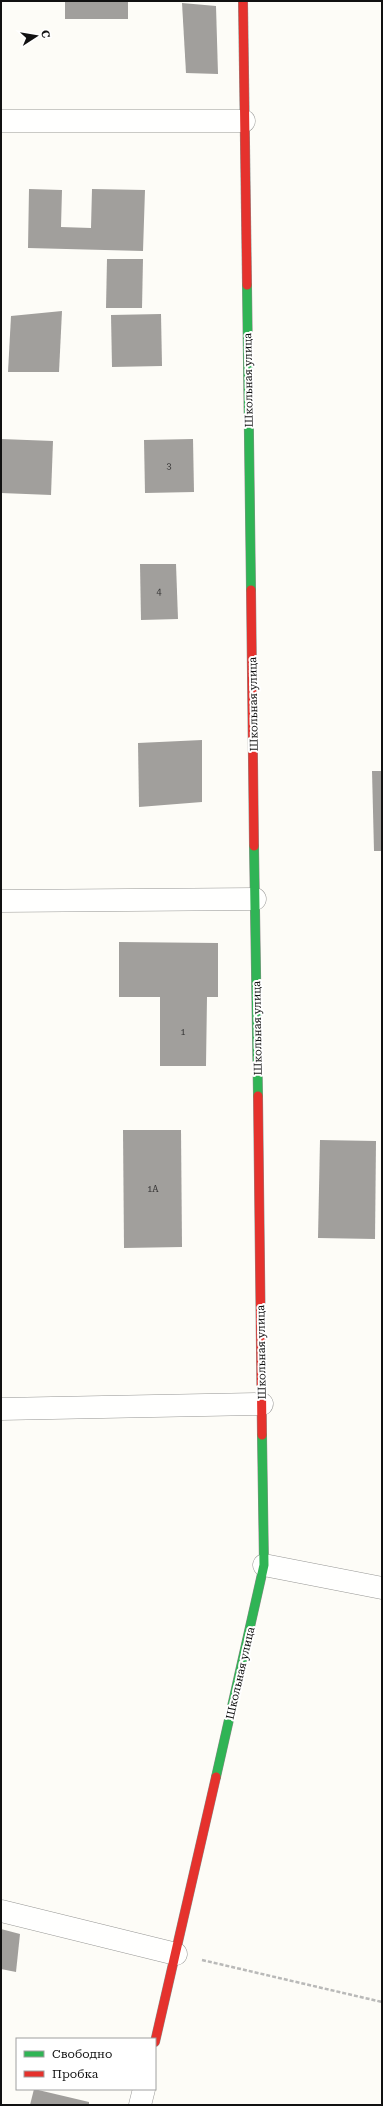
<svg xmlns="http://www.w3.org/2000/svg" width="383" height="2106" viewBox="0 0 383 2106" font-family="'Roboto Serif',serif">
	<rect width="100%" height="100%" fill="#fdfcf7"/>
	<!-- building -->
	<g fill="#a19f9c">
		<rect x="65" y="1" width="63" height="18"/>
		<path d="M182,3l34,3 2,68 -32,-1z"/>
		<path d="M29,189l33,1 -1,37 30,1 1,-39 53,1 -2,61 -115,-3z"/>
		<path d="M107,259h36l-1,49h-36z"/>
		<path d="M62,311l-3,61h-51l3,-56z"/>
		<path d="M161,314l1,52 -50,1 -1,-52z"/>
		<path d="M1,439l52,2 -2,54 -50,-2z"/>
		<path d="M193,439l1,53 -49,1 -1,-53z"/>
		<path d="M140,564h36l2,55 -37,1z"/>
		<path d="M202,740v62l-63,5 -1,-64z"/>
		<path d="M372,771h10v80h-8z"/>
		<path d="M119,942l99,1v54h-11l-1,69h-46v-69h-41z"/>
		<path d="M123,1130h58l1,117 -58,1z"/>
		<path d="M320,1140l56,1 -1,98 -57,-1z"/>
		<path d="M1,1929l19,5 -4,38 -15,-3z"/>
		<path d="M34,2089l55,13v3h-59z"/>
	</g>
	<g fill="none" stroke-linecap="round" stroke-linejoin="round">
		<!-- street casing -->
		<g stroke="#979795" stroke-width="23">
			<g id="street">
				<path d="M1,121h243"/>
				<path d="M1,901l254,-2"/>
				<path d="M1,1409l261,-5"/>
				<path d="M264,1565l118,23"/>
				<path d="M1,1911l175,43"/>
				<path d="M140,2105l4,-16"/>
			</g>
		</g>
		<!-- fast casing -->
		<g stroke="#8e8d8b" stroke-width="10">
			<g id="fast">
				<path d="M247,285l4,305"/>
				<path d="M254,846l4,250"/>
				<path d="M216,1777l48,-212 -2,-130"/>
			</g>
		</g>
		<!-- jam casing -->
		<g stroke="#8e8d8b" stroke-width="10">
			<g id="jam">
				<path d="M243,1l4,284"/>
				<path d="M251,590l3,256"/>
				<path d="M258,1096l4,339"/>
				<path d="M155,2042l61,-265"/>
			</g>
		</g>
		<!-- path -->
		<path stroke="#b9b9b8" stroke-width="2.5" stroke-dasharray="4 2" stroke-linecap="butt" d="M202,1960l180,42"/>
		<!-- street -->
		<use href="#street" stroke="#fffffe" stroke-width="22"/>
		<!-- fast -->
		<use href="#fast" stroke="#30b455" stroke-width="9"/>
		<!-- jam -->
		<use href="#jam" stroke="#e5322d" stroke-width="9"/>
	</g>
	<g text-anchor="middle" stroke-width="4" stroke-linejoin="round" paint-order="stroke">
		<!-- number labels -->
		<g font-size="9" fill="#353434">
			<text x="169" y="469">3</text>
			<text x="159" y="595">4</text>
			<text x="183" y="1035">1</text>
			<text x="153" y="1192">1А</text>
		</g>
		<!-- street labels -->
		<g font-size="11" fill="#111" stroke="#fff">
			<text transform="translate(248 380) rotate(-91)" y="4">Школьная улица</text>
			<text transform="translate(253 704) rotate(-91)" y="4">Школьная улица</text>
			<text transform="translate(257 1028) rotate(-91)" y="4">Школьная улица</text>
			<text transform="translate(261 1352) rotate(-91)" y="4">Школьная улица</text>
			<text transform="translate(240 1673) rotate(-77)" y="4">Школьная улица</text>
		</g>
	</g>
	<!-- border -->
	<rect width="383" height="2106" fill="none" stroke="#111111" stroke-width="4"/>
	<!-- legend -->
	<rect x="16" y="2038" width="140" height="52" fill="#ffffff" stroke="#a0a0a0"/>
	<rect x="24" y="2051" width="20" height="6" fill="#30b455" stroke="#a0a0a0"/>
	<text x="52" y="2058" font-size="12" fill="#111111">Свободно</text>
	<rect x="24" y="2071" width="20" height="6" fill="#e5322d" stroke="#a0a0a0"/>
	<text x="52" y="2078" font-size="12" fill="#111111">Пробка</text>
	<!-- north arrow -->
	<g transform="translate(36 36) rotate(78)" stroke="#ffffff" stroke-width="3" paint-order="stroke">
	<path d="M0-3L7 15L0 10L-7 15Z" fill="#111111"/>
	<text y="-6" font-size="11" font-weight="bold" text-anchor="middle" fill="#111111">С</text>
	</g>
</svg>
